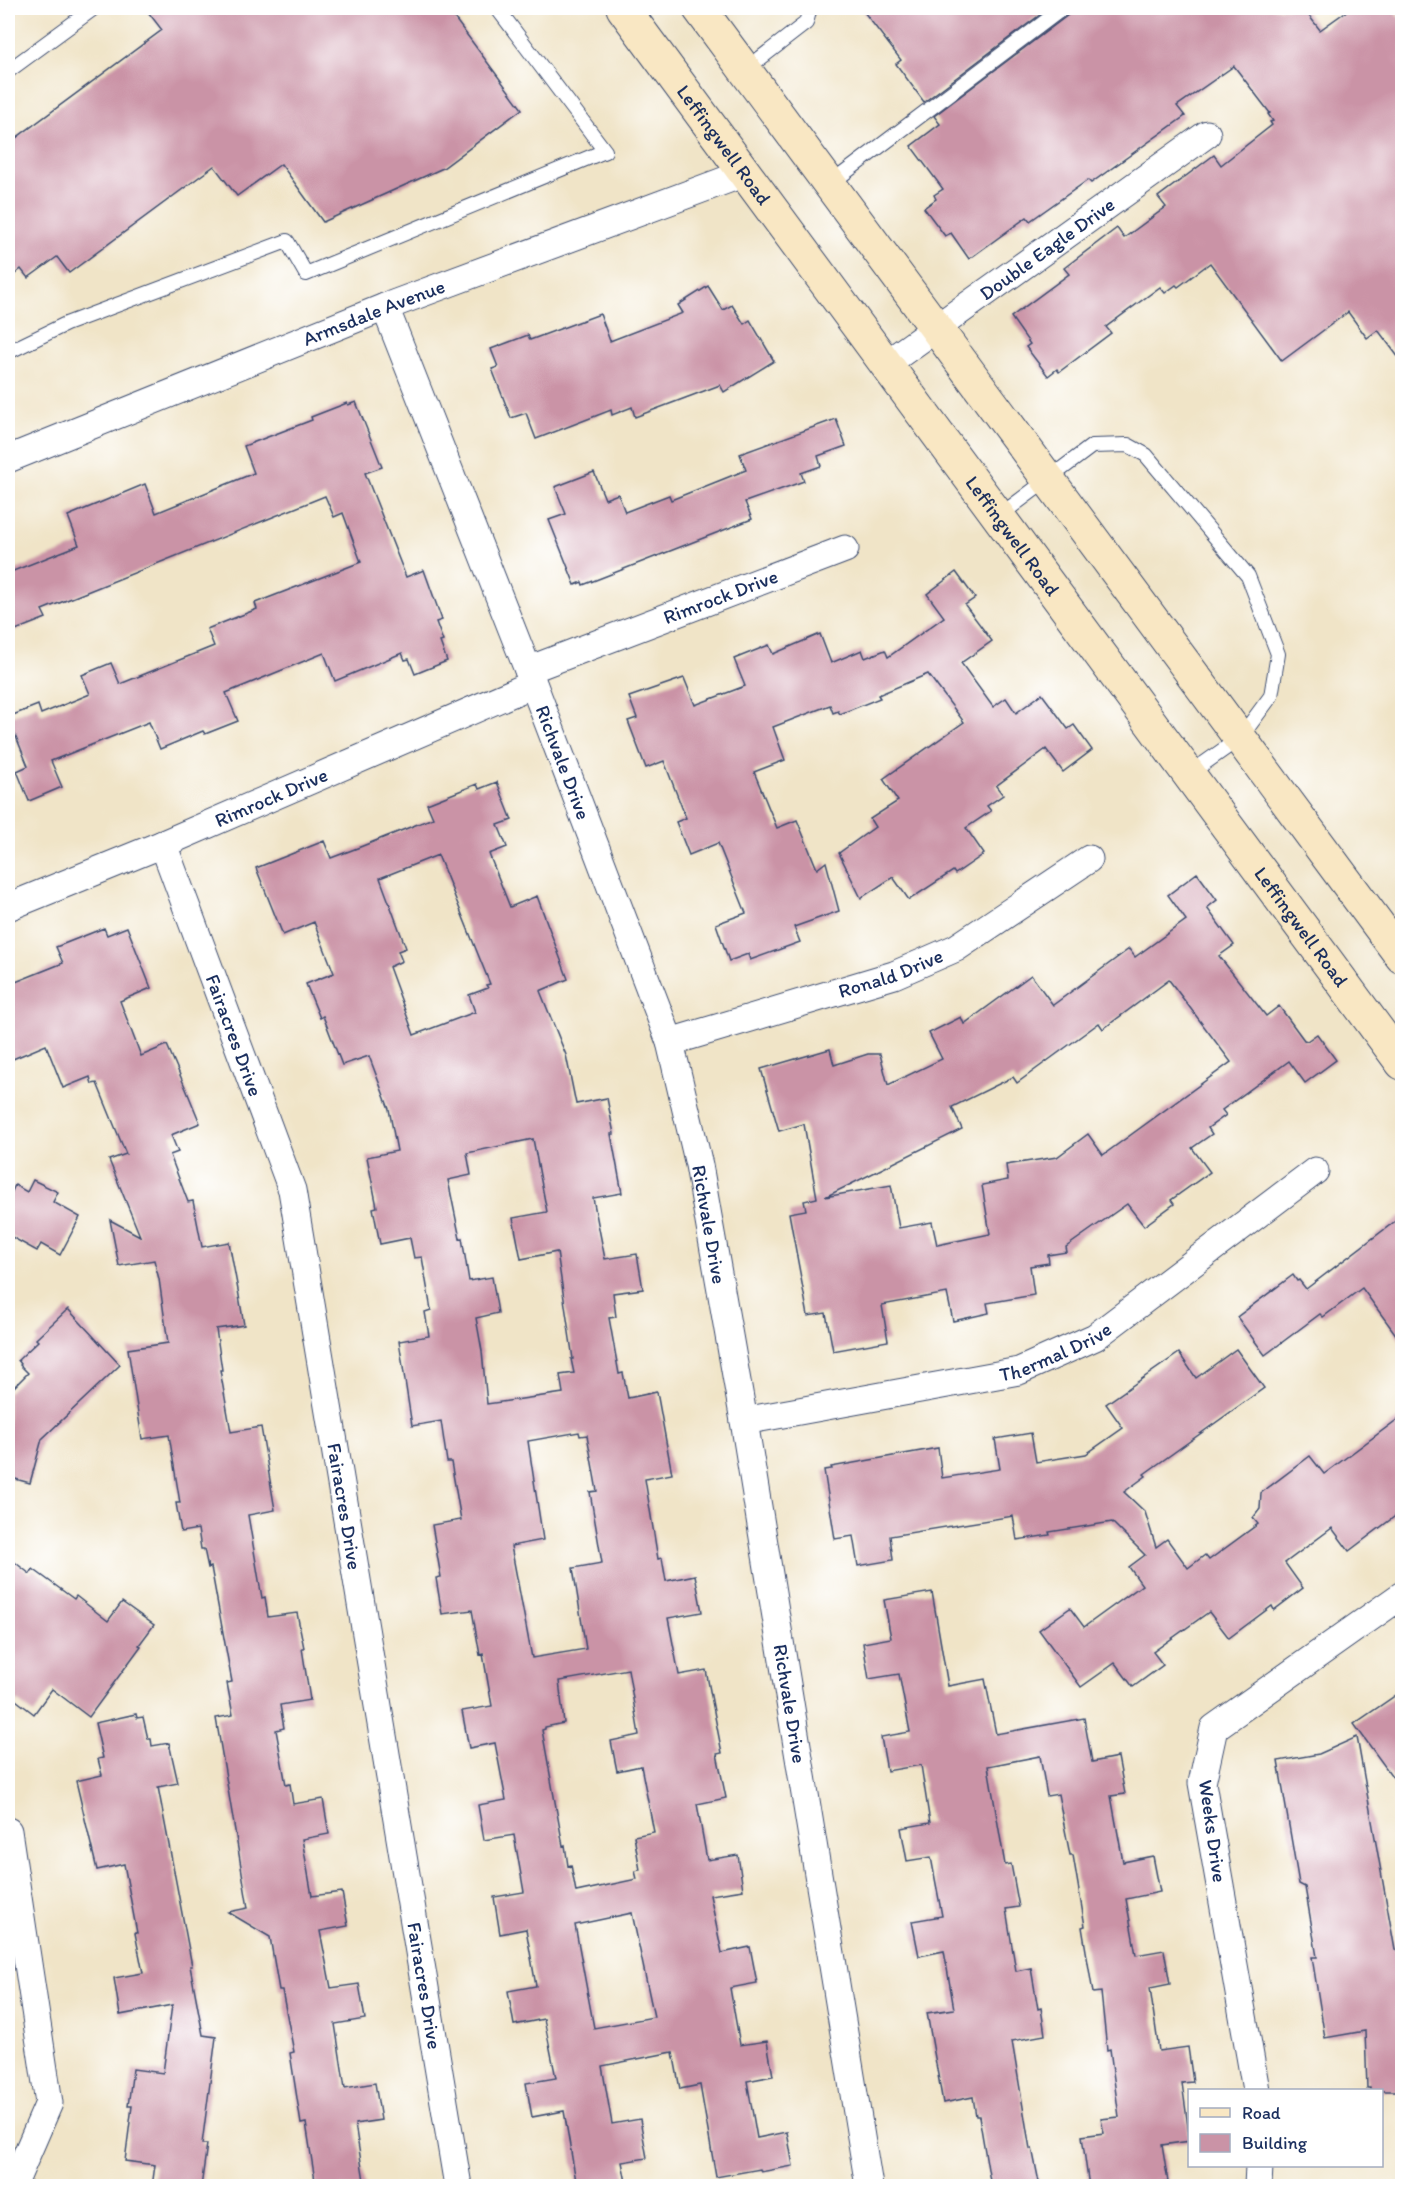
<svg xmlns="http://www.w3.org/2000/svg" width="1410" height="2194" viewBox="0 0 1410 2194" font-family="Itim,sans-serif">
	<rect width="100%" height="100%" fill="#fff"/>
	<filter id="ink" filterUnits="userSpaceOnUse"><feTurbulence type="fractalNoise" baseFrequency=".0167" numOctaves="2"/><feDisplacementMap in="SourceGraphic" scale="12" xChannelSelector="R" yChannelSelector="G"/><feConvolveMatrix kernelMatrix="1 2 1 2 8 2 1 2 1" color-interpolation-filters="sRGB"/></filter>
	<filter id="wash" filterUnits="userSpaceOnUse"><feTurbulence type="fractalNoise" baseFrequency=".008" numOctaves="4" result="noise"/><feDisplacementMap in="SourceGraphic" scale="24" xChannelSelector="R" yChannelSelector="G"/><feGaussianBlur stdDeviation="1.35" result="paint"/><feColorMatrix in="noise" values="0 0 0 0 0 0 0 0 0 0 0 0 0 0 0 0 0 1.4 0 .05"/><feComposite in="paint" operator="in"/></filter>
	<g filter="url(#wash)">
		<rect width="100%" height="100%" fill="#f0e4c7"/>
		<g id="blocks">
			<!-- building -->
			<g fill="#ca93a6" fill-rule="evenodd">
				<path d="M145,8h302l75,101 -79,59 -120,54 -42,-58 -44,32 -23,-30 -145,107 -12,-16 -29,21 -7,-9 -13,11v-136l154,-114z"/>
				<path d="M861,8h188l-125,94 -28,-38 5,-4z"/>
				<path d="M1072,8h231l17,22 31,-22h41l10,13v341l-24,-32 -11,8 -19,-26 -66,49 -72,-98 -32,24 -2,-2 -11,8 -5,-6 -54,40 5,6 -52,39 -2,-3 -9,7 -22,-29 4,-3 -19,-27 58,-43 -5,-6 53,-40 7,10 42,-31 -8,-10 56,-42 7,10 51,-40 -2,-3 3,-1 -5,-7 2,-1 -36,-47 -57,40 8,10 -94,67 -3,-3 -58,41 -3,-4 -58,42 -18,-26 -6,3 -21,-28 12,-9 -2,-4 9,-6 -32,-43 29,-22 -6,-8 134,-101z"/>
				<path d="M708,286l15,24 9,-5 12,19 6,-4 24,41 -50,31 -4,-7 -85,32 -3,-10 -20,8 -1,-5 -75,29 -10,-26 -15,5 -19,-49 6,-2 -7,-18 37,-14 2,5 70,-26 10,27 73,-28 -5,-8z"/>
				<path d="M356,402l26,65 -17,6 41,104 18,-7 18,50 -6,2 7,19 -3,1 7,19 -32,13 -6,-15 -4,1 -3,-7 -67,28 -11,-28 -98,40 12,28 -33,13 -2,-3 -43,18 -11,-27 -98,39 11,26 -33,14 -12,-30 11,-5 -20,-49 30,-12 3,9 49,-20 -8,-19 29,-12 9,21 94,-38 -7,-17 50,-20 -2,-6 106,-41 -18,-49 -9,4 -9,-21 -283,114 4,8 -38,15v-60l71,-28 -11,-29 77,-32 11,29 98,-40 -10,-27 68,-26 -1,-3 36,-14 1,2z"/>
				<path d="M836,419l10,27 -28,10 3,10 -20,7 3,8 -59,21 7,17 -169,66 -1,-3 -7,3 -26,-65 17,-6 -11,-27 39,-15 11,27 13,-5 7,18 44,-17 2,5 75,-30 -6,-16z"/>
				<path d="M956,572l19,26 -10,7 27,36 -31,22 32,44 13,-9 10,15 26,-19 26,35 6,-4 18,25 -29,22 -17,-23 -50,37 7,9 -16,11 4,5 -25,17 18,26 -29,20 -2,-3 -44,29 -16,-23 -32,21 -22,-45 36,-26 -5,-8 28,-18 -15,-22 81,-57 -36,-48 -50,21 2,3 -40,16 -2,-3 -5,2 -3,-8 -57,22 12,33 -31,12 23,56 20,-8 20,49 9,-7 13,49 -45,16 6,15 -50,18 -2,-6 -19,7 -13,-37 30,-11 -28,-70 -29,12 -13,-33 10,-4 -22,-57 -18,7 -18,-47 9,-3 -8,-21 55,-19 11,27 50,-19 -11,-27 35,-14 4,9 47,-20 11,29 31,-13 3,8 20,-8 3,7 56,-40 -17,-23z"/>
				<path d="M497,782l15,38 -14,5 9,22 -18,7 21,53 27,-11 31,83 -28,12 26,64 10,49 31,-6 7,36h-3l11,59 -29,5 12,61 32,-5 6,35 -30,4 3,24 -7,1 10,56 4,-1 5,25 29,-6 15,82 -27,5 13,80 4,-1 4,23 29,-6 7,37 -34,6 11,57 27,-5 16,83 -5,1 9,44 -29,6 10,56 31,-5 5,35 -33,5 12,58 28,-6 7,36 -27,5 10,57 27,-4 6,35 -26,5 10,57 30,-6 6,34 -32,6 -1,-3 -44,8 -16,-92 -20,4 -7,-37 -71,14 10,58 28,-5 7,39 -25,4 5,25h-50l-13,-76 -32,6 -6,-34 30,-5 -12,-59 -30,6 -6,-34 28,-5 -10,-57 -26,5 -6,-37 30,-5 -10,-57 -30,5 -6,-35 28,-5 -11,-57 -26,5 -7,-37 30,-5 -9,-52 -3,1 -8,-45 -30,4 -6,-36 5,-1 -9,-52 29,-5 -10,-58h-4l-6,-41 -29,5 -13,-85 30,-5 -4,-24 6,-2 -9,-53 -8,1 -4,-20 -30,6 -7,-36 4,-1 -10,-50 30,-6 -8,-42 -20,-53 -27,9 -19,-49 -3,2 -14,-34 28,-11 -20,-51 -31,13 -27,-67 68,-27 7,17 29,-11 73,-29 -6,-14 50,-20 2,5zM438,855l52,129 -4,1 2,3 -19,7 6,17 -61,23 -25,-68 13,-6 -4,-10 8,-3 -26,-70zM533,1139l14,73 -34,6 8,41 36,-7 16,107h-2l3,14 -14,2 3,18 -76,11 -5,-53 -6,-33 22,-5 -6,-36 -23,4 -7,-43 -2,1 -12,-59 23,-5 -4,-22zM579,1432l1,4 7,-1 10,56 -7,1 12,71 -29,5 13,81 -54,9 -21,-112 32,-6 -15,-99zM628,1669l11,66 -28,6 6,30 24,-5 13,66 -20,4 6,34 -5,1 2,8 -61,13 -5,-27 -3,1 -3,-21 -2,1 -21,-116 3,-1v-2l19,-4 -5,-42zM632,1913l22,104 -60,11 -19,-103z"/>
				<path d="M1197,873l20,27 -10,8 27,37 -15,11 47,60 13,-10 25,34 3,1 10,-7 19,26 -31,23 -16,-22 -67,49 4,5 -18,13 4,6 -20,14 18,24 -39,28 3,4 -30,22 -17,-22 -61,43 1,5 -19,3 1,8 -19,3 4,29 -47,8 2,10 -36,8 -6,-28 -65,12 6,36 -55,10 -7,-38 -18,3 -19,-103 17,-3 -2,-9 13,-3 -13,-74 -25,7 -18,-62 69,-20 4,16 34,-11h12l8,31 54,-26 -13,-26 32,-16 3,7 67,-49 22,30 76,-56 6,8 51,-37 -18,-25zM1169,980l62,82 -128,93 -15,-21 -31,23 -51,8 2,15 -26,5 8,49 -53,11 -5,-23 -33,6 -8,-43 -66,12 137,-68 -10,-22 61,-30 4,6 82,-60 4,6z"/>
				<path d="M127,927l24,61 -31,13 21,55 26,-11 19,44 14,34 -29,12 7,17 -8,3 18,47 5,-1 9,46 27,-5 9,48 6,35 -28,4 6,41h-2l11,62 30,-5 14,83 -27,5 14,83 3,-1 3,20 29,-4 7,35h-2l8,52 -30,5 4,23 -8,2 10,55 4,-1 3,20 30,-5 6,35 -27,5 10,57 30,-4 6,34 -28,5 11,57 28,-4 6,35 -30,5 10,64 30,-5 6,37 -26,4 10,63h-49l-10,-64 -5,1 -11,-71 4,-1 -12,-62h-3l-9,-53 -42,-25 20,-4 -32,-190 17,-3 -6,-32 5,-1 -21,-115 -3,1 -4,-19h-3l-3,-20 -17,3 -5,-29h4l-11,-68 -27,4 -14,-90 40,-6 -9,-64 -5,-19 -35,6 -9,-46 30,16 -31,-76 17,-6 -29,-71 -5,1 -2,-7 -27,11 -17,-43 -38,16v-76l55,-22 -7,-16 48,-19 3,7z"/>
				<path d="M33,1180l25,12 -5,10 27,15 -20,38 -19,-11 -4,7 -29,-16v-35l7,-15 12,7z"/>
				<path d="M1402,1216v127l-40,-55 -39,29 -3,-3 -55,41 -28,-38 56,-42 4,6 2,-1 7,9z"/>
				<path d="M68,1309l52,56 -78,74 -12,44 -22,-6v-84l20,-20 -8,-8 1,-1 -3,-4 20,-19 -2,-2z"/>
				<path d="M1236,1349l28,39 -120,86 2,2 -22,16 21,20 11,35 11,-8 21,29 17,-13 4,5 49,-36 -5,-6 7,-9 1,-16 49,-37 14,18 78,-58v95l-53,40 -17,-23 -47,35 18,25 -29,22 -2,-4 -43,32 -20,-26 -56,40 10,13 -30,22 -18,-24 -34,24 -42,-57 31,-22 14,19 58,-42 -13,-18 16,-12 -33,-33 -63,10 1,3 -33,5 -4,-24 -123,20 3,24 -35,6 -5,-30 -18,3 -11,-69 8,-1 -1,-2 107,-19 4,30 58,-9 -5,-30 36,-6 5,29 50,-8 37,-26 -17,-24 73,-51 17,25z"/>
				<path d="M8,1557l22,17 3,-5 41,30 2,-3 32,25 14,-19 32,23 -15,20 2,1 -52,71 -37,-28 -18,25 -26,-20z"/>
				<path d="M932,1592l16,94 37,-7 11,55 88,-16 8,44 26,-5 7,37 -14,2 12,66 30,-6 7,36 -34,7 10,56 28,-5 6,34 -20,4 9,63 29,-4 5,35 -11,1 8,58 -28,4 6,37 -33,5h-46l-7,-51 22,-3 -3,-14 18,-2 -9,-68 -3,1 -6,-58 -8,1 -11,-66 3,-1 -12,-71h-3l-12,-61 -11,2 -7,-40 -52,10 17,99 6,-1 8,43 -13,2 10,62 15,-3 7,41 3,-1 4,27 -33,6 18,108 2,-1 8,39h-49l-12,-71h-3l-3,-19 -30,6 -16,-90 27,-4 -10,-58 -25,5 -7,-35 30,-5 -11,-59 -24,4 -6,-33 29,-5 -9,-58 -34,6 -6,-34 29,-5 -11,-58 -30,5 -6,-36 28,-5 -7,-38z"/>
				<path d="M1402,1691v99l-48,-66z"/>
				<path d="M136,1714l1,4 6,-1 5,22h3l1,7 17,-3 9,40 -20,4 34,179h-2l13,69 13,2 -14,107h5l-6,43h-49l3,-22 -30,-4 7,-55h-4l5,-37 30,4 9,-68 -52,10 -6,-37 29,-5 -8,-40h2l-13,-69 -27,6 -21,-89 26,-6 -4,-16 5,-1 -8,-35z"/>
				<path d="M1357,1737l38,213 7,1v140h-32v-3h-3l-2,-57 -40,7 -13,-81h5l-12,-70 -6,-3 -21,-123 41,-7z"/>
			</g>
		</g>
	</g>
	<g filter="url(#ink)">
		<use href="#blocks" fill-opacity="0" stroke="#3b4a6e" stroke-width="1.5"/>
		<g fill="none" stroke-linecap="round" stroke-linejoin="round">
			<!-- lane casing -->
			<g stroke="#3b4a6e" stroke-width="16">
				<g id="lane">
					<path d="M745,70l61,-47 4,-15"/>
					<path d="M8,71l86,-63"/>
					<path d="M830,184l233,-176"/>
					<path d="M8,352l58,-28 221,-83 19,33 299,-123 -108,-143"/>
					<path d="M999,516l93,-70 36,-1 18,10 102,121 30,78 -7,42 -31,42 -51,36"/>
				</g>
			</g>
			<!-- street casing -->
			<g stroke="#3b4a6e" stroke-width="29">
				<g id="street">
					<path id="s1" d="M385,307l143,363 142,372 29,123 45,256 125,765"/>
					<path id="s2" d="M886,364l321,-230"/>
					<path id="s3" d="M8,459l377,-152 360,-134"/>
					<path id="s4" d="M528,670l317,-121"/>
					<path id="s5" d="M163,844l129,346 166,996"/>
					<path id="s6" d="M8,907l155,-63 370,-160"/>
					<path id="s7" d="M670,1042l224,-67 62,-27 133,-89"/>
					<path id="s8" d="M744,1421l275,-50 76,-34 220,-166"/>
					<path d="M8,1831l41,272 -36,83"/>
					<path d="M1256,2090l-54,-307 12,-55 188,-133"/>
					<path d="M1258,2186l1,-20"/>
				</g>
			</g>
			<!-- secondary casing -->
			<g stroke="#3b4a6e" stroke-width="35">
				<g id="secondary">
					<path id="s9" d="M623,8l779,1055"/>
					<path d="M699,8l703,949"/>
				</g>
			</g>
			<!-- lane -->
			<use href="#lane" stroke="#fff" stroke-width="14"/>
			<!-- street -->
			<use href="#street" stroke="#fff" stroke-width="27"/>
			<!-- secondary -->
			<use href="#secondary" stroke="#f9e7c3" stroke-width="33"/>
		</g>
	</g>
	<g text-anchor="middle" stroke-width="4.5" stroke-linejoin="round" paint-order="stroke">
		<!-- street labels -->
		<g font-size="20" fill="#1b2f5e" stroke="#fff">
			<text dy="7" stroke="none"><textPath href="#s9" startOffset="170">Leffingwell Road</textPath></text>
			<text dy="7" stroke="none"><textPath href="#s2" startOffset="198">Double Eagle Drive</textPath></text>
			<text dy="7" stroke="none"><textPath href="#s3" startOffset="394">Armsdale Avenue</textPath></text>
			<text dy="7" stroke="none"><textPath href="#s9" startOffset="656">Leffingwell Road</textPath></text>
			<text dy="7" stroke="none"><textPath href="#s4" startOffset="206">Rimrock Drive</textPath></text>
			<text dy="7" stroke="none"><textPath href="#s1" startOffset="489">Richvale Drive</textPath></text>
			<text dy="7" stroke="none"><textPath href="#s6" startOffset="285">Rimrock Drive</textPath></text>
			<text dy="7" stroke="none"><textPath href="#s9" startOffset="1142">Leffingwell Road</textPath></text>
			<text dy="7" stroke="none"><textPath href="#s7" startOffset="231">Ronald Drive</textPath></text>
			<text dy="7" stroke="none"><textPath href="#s5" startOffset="204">Fairacres Drive</textPath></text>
			<text dy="7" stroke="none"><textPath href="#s1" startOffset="975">Richvale Drive</textPath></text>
			<text dy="7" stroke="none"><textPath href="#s8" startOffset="320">Thermal Drive</textPath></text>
			<text dy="7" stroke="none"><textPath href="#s5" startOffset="690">Fairacres Drive</textPath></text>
			<text dy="7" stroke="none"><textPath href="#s1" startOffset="1461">Richvale Drive</textPath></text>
			<text transform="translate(1213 1831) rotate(82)" y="7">Weeks Drive</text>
			<text dy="7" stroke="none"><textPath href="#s5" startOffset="1176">Fairacres Drive</textPath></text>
		</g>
	</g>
	<!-- margin -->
	<rect width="1410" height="2194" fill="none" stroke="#fff" stroke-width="30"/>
	<!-- legend -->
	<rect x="1188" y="2089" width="195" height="78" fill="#ffffff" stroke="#a4acbf" stroke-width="1.5"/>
	<rect x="1200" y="2108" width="30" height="9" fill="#f9e7c3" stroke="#a4acbf" stroke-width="1.5"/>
	<text x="1242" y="2119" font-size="18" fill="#1b2f5e">Road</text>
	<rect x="1200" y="2134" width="30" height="18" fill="#ca93a6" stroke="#a4acbf" stroke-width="1.5"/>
	<text x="1242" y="2149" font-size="18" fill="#1b2f5e">Building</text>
</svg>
